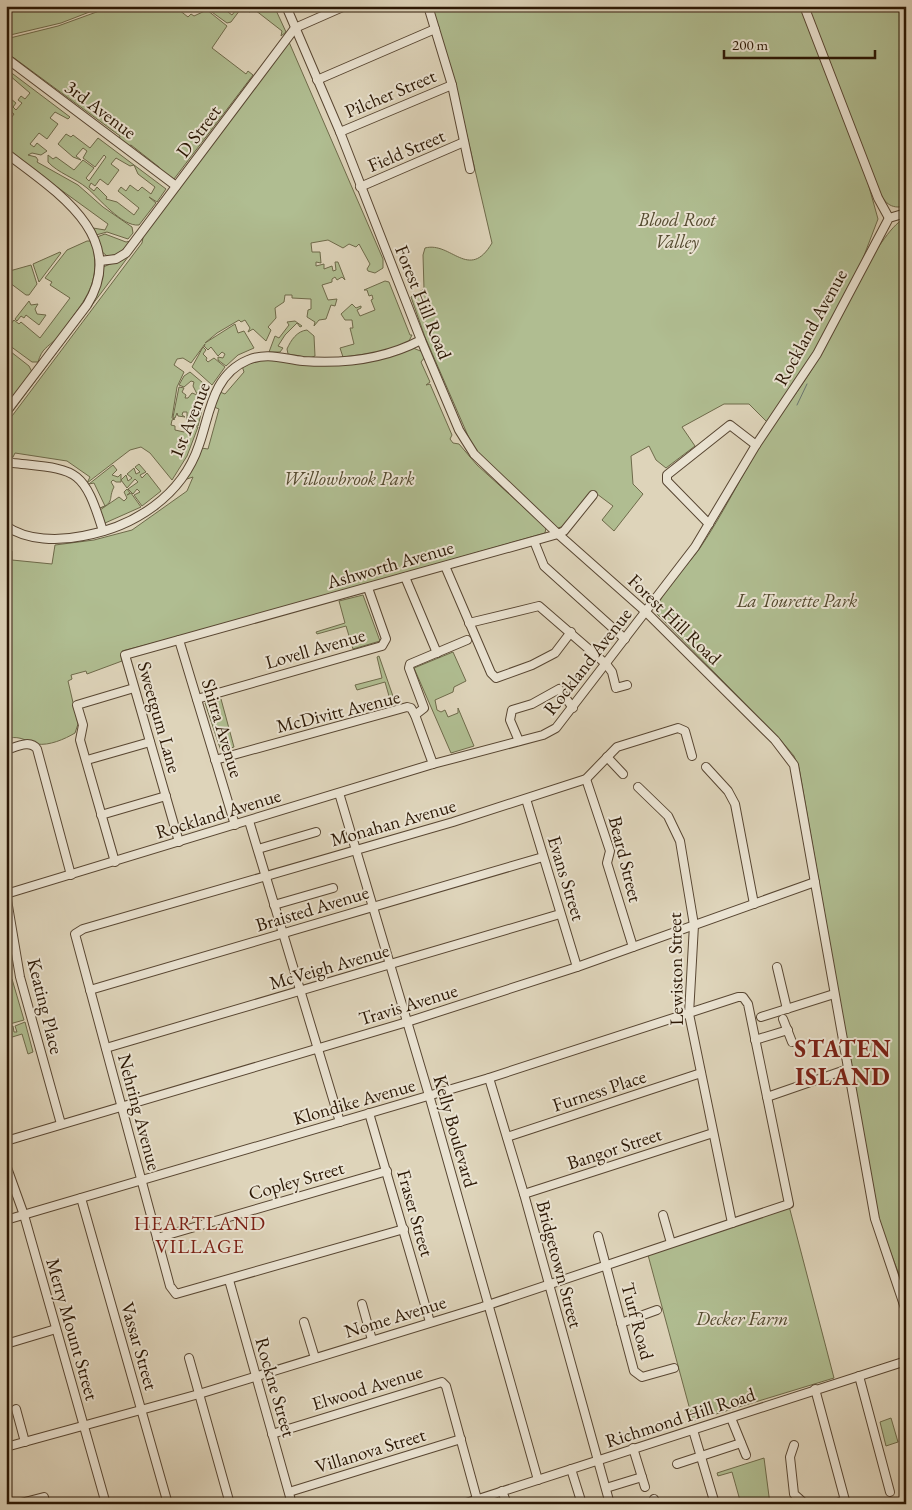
<svg xmlns="http://www.w3.org/2000/svg" width="912" height="1510" viewBox="0 0 912 1510" font-family="'EB Garamond',serif">
	<rect width="100%" height="100%" fill="#ded4ba"/>
	<filter id="stains"><feTurbulence type="fractalNoise" baseFrequency=".004" numOctaves="4"/><feColorMatrix values="0 0 0 0 .2 0 0 0 0 .09 0 0 0 0 .02 0 0 0 .5 -.17"/></filter>
	<radialGradient id="worn" r=".72"><stop offset=".6" stop-color="#630" stop-opacity="0"/><stop offset="1" stop-color="#630" stop-opacity=".3"/></radialGradient>
	<!-- green -->
	<g fill="#b0bd91" stroke="#6e6a4a">
		<path d="M6,6h99l-44,17 -55,13z"/>
		<path d="M113,6l45,1 9,4 4,-5h3l14,11 3,-3 3,2 13,-6 20,16 -15,22 34,26 2,-3 5,4 -79,104 -14,-9 -1,-3 -28,-22 -3,1 -9,-6 1,-4 -114,-84v-13l52,-13z"/>
		<path d="M210,6h10l12,9 7,-9h4l-12,16 -4,1 -18,-13z"/>
		<path d="M250,6h24l12,26 -5,4 1,-5 -27,-21 -6,2z"/>
		<path d="M431,6h370l65,170 12,43 -16,42 -55,104 -40,57 -18,-18h-25l-42,23 13,19 -29,22 -10,-8 -7,-14 -18,10 2,28 10,10 -29,37 -12,-11 11,-14 -20,-15 -29,35 -6,2 -76,-69 -10,-14 -47,-108 -14,-40 13,-8 -1,-34 2,-7c26,-7 44,34 67,-5l-40,-172z"/>
		<path d="M808,6h98v200c-16,4 -22,-4 -28,-17z"/>
		<path d="M289,42l94,217v9l-8,5 -7,-2 -1,-2 3,-5 -11,-20 -3,3 -7,-3 -6,4 -15,-8 -17,3 1,9h8l1,11 -5,-1v4l8,-2v5l8,-3 1,5 3,-1 -1,-8h3l7,18 -3,-3 -5,3 -2,-3 -3,2v3l-10,3 6,15 9,-1 -2,7 -4,-1 -5,14 -7,1 -5,6 1,-4 -8,-5 1,-7 3,-1v-10l-19,-1v-3h-7l-1,7 -9,6 1,10 -8,9 3,3 -5,11 -13,-12 -5,3 2,-4 -5,-8 -4,2 -2,-2 -22,13 -12,10 30,-19 3,9 6,-2 10,17 -16,7 -12,11 -8,-6v-3l5,1 2,-4 -3,-2 -4,4 -7,-9 -3,3 -4,-4 1,-2 -14,19 -8,-5 -6,1 -3,6 10,7 -7,15 -5,31 3,1 -3,1 -1,5 4,1v4l9,2 6,-6 8,1 -11,29 -15,24 -22,-27 -9,-6 -11,3 -43,33 3,-6 -23,-16 -52,-8 -2,4 -7,-2v-31l136,-181 2,-11z"/>
		<path d="M9,71l61,46 -2,2 -13,-7 -5,6 8,6 -11,15 -8,-6 -9,11 4,3 3,-4 10,8 -6,4 -9,-2 -4,2 8,2 2,3 -1,2 41,23 25,22 29,20 1,6 -5,6 -21,-7 -11,3 -3,-7 12,2 3,-6 -102,-74v-31l3,2 5,-7 -8,-6v-13l10,8 -3,4 3,3 6,-7 -4,-3 3,-4 4,3 5,-6 -21,-18z"/>
		<path d="M66,134l5,3 2,-2 17,13 8,-10 36,27 -4,1 -14,-8 -5,6 8,6 -11,15 -8,-6 -5,7 -4,-3 -2,4 5,4 3,-4 10,10 -1,2 11,3 17,13 5,-7 -21,-17 3,-4 5,4 4,-6 8,6 4,-4 9,7 4,-7 -17,-13 -4,-9 32,24 -9,13 -8,-5 7,6 -17,22c-17,2 -40,-27 -52,-37 -12,-10 -29,-15 -39,-26v-7l5,4 3,-2 18,13 9,-10 11,8 -8,10 3,3 17,-24 -2,-2 -9,12 -12,-9 4,-7 -4,-3 -7,8 5,4 -8,-3 -15,-13z"/>
		<path d="M906,218v1075l-28,-74 -79,-451 -5,-12 -15,-18 -124,-126c8,-24 30,-43 45,-64 23,-34 40,-70 62,-105 19,-31 43,-59 60,-91 14,-26 59,-126 84,-134z"/>
		<path d="M105,234l21,8 5,-1c-7,8 -12,15 -24,15l-6,-5 -4,-14z"/>
		<path d="M142,238l-5,7 -131,175v-5l85,-113 12,-35 20,-8z"/>
		<path d="M87,241h5c7,33 1,49 -19,75 -5,7 -10,16 -16,22 -10,10 -15,10 -19,24h-6l-26,-19v-13l8,-10 5,4 2,-2 19,16 30,-40 -20,-13 2,-3 -7,-4 22,-28z"/>
		<path d="M60,252l1,1 -22,29 -6,-18z"/>
		<path d="M31,265l6,19 -8,11h-3l-20,-15v-8z"/>
		<path d="M385,281l4,1 21,53h2l-3,6 -21,10 -45,6 -3,-9 14,-4 -4,-16h3l-1,-8h-7l-4,-6 11,-10 4,4 5,-2v2l-4,2 3,6 15,-6 -4,-10 2,-1 -1,-4 -3,1 -2,-6h-3z"/>
		<path d="M29,301l2,4 7,-1 -3,5 2,5 9,1 -7,10 -13,-10 -2,3 -3,-2 -4,5 -2,-2z"/>
		<path d="M295,321l7,5 -2,1 -3,-4 -12,12 -7,11 5,2 -3,4h-11l6,-16 4,2 10,-13 -2,-3z"/>
		<path d="M307,330l7,6 1,20 -5,2 -22,-4 -1,-5c4,-9 10,-18 20,-19z"/>
		<path d="M203,347l3,3 -3,4 4,4 -1,2 2,2 6,-4 11,9 -13,18 -20,-18z"/>
		<path d="M6,348l23,18 3,6 -26,34v-23l3,-3 -3,-2z"/>
		<path d="M413,348l10,4 2,5 -4,5 9,20 -4,3 4,-1 22,51 -2,4 3,4 6,1 18,21 64,58 5,5 -1,5 -322,92 -101,26v10l-35,13 -1,-3 -15,4 1,4 -4,2 10,43 -3,9c-10,6 -26,13 -38,11 -11,-3 -17,-8 -27,-6l1,7 -5,4v-197l6,-1v9l40,4 3,-19 39,-5 38,-10 55,-39 6,-14 -9,3 17,-32 7,1 11,-40 -5,-2 6,-15 5,2 19,-22 -2,-6 19,-8 50,7 78,-8z"/>
		<path d="M190,372l19,16 -4,9 -8,-3 -4,-8 1,-4 -3,-1 -7,6 -5,-2 5,-9z"/>
		<path d="M179,387l5,1 -2,4 4,3 -1,3h3l4,-5 13,5 -7,28 -11,-2v-12h-4l-1,3 3,2 -7,-1 -1,-3 -2,5 -2,-1z"/>
		<path d="M139,464l7,8 -6,3 2,3 5,-5 14,18 -19,15 -8,-11 6,-3 -3,-3 -4,5 -5,-5 10,-7 -3,-3 -8,9 -6,-8 5,-5 2,6 4,-3 -5,-4 7,-6 2,6 4,-2 -5,-5z"/>
		<path d="M113,465l4,5 -5,5 6,2 3,-3v8h-5l-3,-2 -2,2 3,5c-6,11 1,16 -14,21l5,-2 -11,-23 -5,1z"/>
		<path d="M127,489l3,4 -3,2 4,-2 10,14 -36,16 -5,-13 19,-13 5,4 3,-3 -3,-6z"/>
		<path d="M363,595l17,46 -27,8 -7,-23 -29,8 -1,-2 29,-9 -6,-22z"/>
		<path d="M453,652l13,29 -12,6 -1,5 -18,8 2,10 4,2 4,-2 3,7 10,-4v-5l16,38 -23,7 -37,-85z"/>
		<path d="M379,656l16,46 -4,1 -6,-21 -28,8 -2,-5 27,-7 -5,-21z"/>
		<path d="M221,699l13,48 -13,4 -16,-48z"/>
		<path d="M12,979l12,41 -18,5v-44z"/>
		<path d="M25,1022l8,30 -5,2 -6,-20 -13,4 -3,-10 7,-2 1,6h3l-2,-6z"/>
		<path d="M789,1206l45,172 -141,43 -45,-166z"/>
		<path d="M891,1418l7,24 -12,4 -6,-24z"/>
		<path d="M764,1458l6,46h-29l-9,-32 -14,4 -1,-3z"/>
	</g>
	<g fill="none" stroke-linecap="round" stroke-linejoin="round">
		<!-- stream -->
		<path stroke="#6b7770" stroke-width="1" d="M797,405l10,-21"/>
		<!-- minor casing -->
		<g stroke="#584632" stroke-width="10">
			<g id="minor">
				<path d="M286,6l54,126 81,208 38,90 15,24 84,80 88,78 129,128 19,25 81,454 31,92"/>
				<path d="M428,6l24,79 18,84"/>
				<path d="M804,6l74,192 11,20"/>
				<path d="M6,58l170,128"/>
				<path d="M317,80l118,-51"/>
				<path d="M340,132l112,-47"/>
				<path d="M6,153c48,37 124,83 81,152l-81,107"/>
				<path d="M360,187l104,-45"/>
				<path d="M100,261l16,-2 10,-6 169,-225 50,-22"/>
				<path d="M6,460l7,3c63,7 70,3 90,68"/>
				<path d="M709,524l-42,-43v-6l63,-50 26,20"/>
				<path d="M6,526c21,15 53,15 77,10 51,-9 99,-40 116,-91 11,-31 13,-70 49,-85 19,-8 36,-1 55,1 40,3 82,-2 118,-21"/>
				<path d="M534,541l10,25 81,73"/>
				<path d="M445,566l46,107 5,5 36,-13 23,-12 16,-21"/>
				<path d="M405,577l32,76"/>
				<path d="M469,623l70,-17 67,58 6,8 4,16 11,-3"/>
				<path d="M179,640l56,185"/>
				<path d="M197,699l185,-53 4,-7 -18,-51"/>
				<path d="M415,715l9,-7 -15,-40 1,-4 57,-24"/>
				<path d="M519,741l-9,-21 2,-10 20,-6 27,-15 14,19"/>
				<path d="M6,750c10,-3 24,-11 31,-1l34,126"/>
				<path d="M607,757l16,17"/>
				<path d="M87,760l63,-18"/>
				<path d="M215,760l192,-53 4,1 4,7 18,49"/>
				<path d="M706,767l22,24 7,13 19,100"/>
				<path d="M586,779l24,72 -3,12 26,84"/>
				<path d="M638,787l30,29 12,25 14,84 -5,89 43,209"/>
				<path d="M339,793l92,309 107,378"/>
				<path d="M526,799l51,168"/>
				<path d="M101,815l65,-19"/>
				<path d="M249,821l91,301"/>
				<path d="M179,842l-54,-187 433,-121 6,-3 29,-36"/>
				<path d="M258,849l58,-17"/>
				<path d="M115,862l-35,-122 3,-15 -6,-20 57,-17"/>
				<path d="M6,894l427,-130 110,-29 13,-7 139,-181 61,-102 61,-91 72,-136 17,-5"/>
				<path d="M6,894l14,83 41,147"/>
				<path d="M274,905l59,-17"/>
				<path d="M777,967l10,42"/>
				<path d="M90,990l453,-133"/>
				<path d="M761,1017l73,-23"/>
				<path d="M783,1019l9,23"/>
				<path d="M755,1040l33,-10"/>
				<path d="M106,1048l454,-134"/>
				<path d="M489,1078l35,116 86,310"/>
				<path d="M767,1097l81,-28"/>
				<path d="M369,1113l61,209"/>
				<path d="M507,1137l194,-64"/>
				<path d="M6,1141l401,-119 170,-55 238,-85"/>
				<path d="M6,1165l18,50 82,289"/>
				<path d="M524,1194l189,-61"/>
				<path d="M81,1198l87,306"/>
				<path d="M663,1215l8,28"/>
				<path d="M6,1220l483,-142 249,-81h5l5,7 41,200 -307,103 -283,87 -193,53"/>
				<path d="M404,1229l-228,65 -6,-8 -95,-352 8,-5 370,-107 133,-43 31,-32 61,-19 7,3 7,25"/>
				<path d="M598,1236l36,135 8,6 32,-9"/>
				<path d="M157,1238l230,-67"/>
				<path d="M229,1280l63,224"/>
				<path d="M362,1304l10,36"/>
				<path d="M304,1322l11,36"/>
				<path d="M621,1323l36,-13"/>
				<path d="M6,1344l50,-15"/>
				<path d="M189,1358l41,146"/>
				<path d="M859,1376l31,116"/>
				<path d="M815,1389l31,115"/>
				<path d="M16,1409l9,33"/>
				<path d="M731,1418l15,37"/>
				<path d="M693,1430l22,74"/>
				<path d="M272,1434l170,-52 4,4 31,113"/>
				<path d="M794,1445l-4,12 4,37 11,10"/>
				<path d="M633,1448l12,39"/>
				<path d="M677,1464l64,-21"/>
				<path d="M571,1469l11,35"/>
				<path d="M606,1488l36,-11"/>
				<path d="M502,1491l5,13"/>
				<path d="M289,1492l172,-53"/>
				<path d="M654,1499l2,5"/>
				<path d="M17,1504l27,-7 2,7"/>
				<path d="M463,1504l443,-143"/>
				<path d="M835,1504l10,-4"/>
			</g>
		</g>
		<!-- minor -->
		<use href="#minor" stroke="#eae3d2" stroke-width="8"/>
	</g>
	<g text-anchor="middle" stroke-width="4" stroke-linejoin="round" paint-order="stroke">
		<!-- street labels -->
		<g font-size="19" fill="#2b1704" stroke="#eae3d2">
			<text transform="translate(390 93) rotate(-23)" y="7">Pilcher Street</text>
			<text transform="translate(101 109) rotate(37)" y="7">3rd Avenue</text>
			<text transform="translate(198 131) rotate(-53)" y="7">D Street</text>
			<text transform="translate(406 150) rotate(-23)" y="7">Field Street</text>
			<text transform="translate(424 302) rotate(68)" y="7">Forest Hill Road</text>
			<text transform="translate(810 327) rotate(-61)" y="7">Rockland Avenue</text>
			<text transform="translate(189 420) rotate(-68)" y="7">1st Avenue</text>
			<text transform="translate(390 564) rotate(-16)" y="7">Ashworth Avenue</text>
			<text transform="translate(675 619) rotate(44)" y="7">Forest Hill Road</text>
			<text transform="translate(315 648) rotate(-16)" y="7">Lovell Avenue</text>
			<text transform="translate(587 661) rotate(-52)" y="7">Rockland Avenue</text>
			<text transform="translate(338 711) rotate(-14)" y="7">McDivitt Avenue</text>
			<text transform="translate(160 717) rotate(74)" y="7">Sweetgum Lane</text>
			<text transform="translate(223 728) rotate(73)" y="7">Shirra Avenue</text>
			<text transform="translate(218 813) rotate(-17)" y="7">Rockland Avenue</text>
			<text transform="translate(393 822) rotate(-16)" y="7">Monahan Avenue</text>
			<text transform="translate(626 859) rotate(76)" y="7">Beard Street</text>
			<text transform="translate(567 878) rotate(73)" y="7">Evans Street</text>
			<text transform="translate(312 908) rotate(-17)" y="7">Braisted Avenue</text>
			<text transform="translate(329 966) rotate(-16)" y="7">McVeigh Avenue</text>
			<text transform="translate(675 969) rotate(-91)" y="7">Lewiston Street</text>
			<text transform="translate(408 1004) rotate(-17)" y="7">Travis Avenue</text>
			<text transform="translate(46 1006) rotate(76)" y="7">Keating Place</text>
			<text transform="translate(599 1090) rotate(-18)" y="7">Furness Place</text>
			<text transform="translate(354 1101) rotate(-16)" y="7">Klondike Avenue</text>
			<text transform="translate(140 1112) rotate(75)" y="7">Nehring Avenue</text>
			<text transform="translate(456 1131) rotate(74)" y="7">Kelly Boulevard</text>
			<text transform="translate(614 1148) rotate(-18)" y="7">Bangor Street</text>
			<text transform="translate(296 1180) rotate(-16)" y="7">Copley Street</text>
			<text transform="translate(416 1213) rotate(74)" y="7">Fraser Street</text>
			<text transform="translate(560 1264) rotate(75)" y="7">Bridgetown Street</text>
			<text transform="translate(395 1316) rotate(-17)" y="7">Nome Avenue</text>
			<text transform="translate(638 1321) rotate(75)" y="7">Turf Road</text>
			<text transform="translate(73 1329) rotate(74)" y="7">Merry Mount Street</text>
			<text transform="translate(140 1346) rotate(74)" y="7">Vassar Street</text>
			<text transform="translate(276 1387) rotate(74)" y="7">Rockne Street</text>
			<text transform="translate(367 1387) rotate(-17)" y="7">Elwood Avenue</text>
			<text transform="translate(680 1417) rotate(-18)" y="7">Richmond Hill Road</text>
			<text transform="translate(370 1450) rotate(-17)" y="7">Villanova Street</text>
		</g>
		<!-- park labels -->
		<g font-size="19" font-style="italic" fill="#53492e" stroke="#eae3d2">
			<text x="677" y="226">Blood Root<tspan x="677" dy="22">Valley</tspan></text>
			<text x="349" y="485">Willowbrook Park</text>
			<text x="797" y="607">La Tourette Park</text>
			<text x="742" y="1325">Decker Farm</text>
		</g>
		<!-- neighbourhood labels -->
		<g font-size="20" letter-spacing="1" fill="#7a1f14" stroke="#eae3d2">
			<text x="200" y="1230">HEARTLAND<tspan x="200" dy="23">VILLAGE</tspan></text>
		</g>
		<!-- district labels -->
		<g font-size="24" font-weight="bold" letter-spacing="1" fill="#7a1f14" stroke="#eae3d2">
			<text x="843" y="1057">STATEN<tspan x="843" dy="28">ISLAND</tspan></text>
		</g>
	</g>
	<!-- margin -->
	<rect width="912" height="1510" fill="none" stroke="#ded4ba" stroke-width="25"/>
	<rect x="8" y="8" width="897" height="1495" fill="none" stroke="#2b1704" stroke-width="2.5"/>
	<rect x="12" y="12" width="887" height="1485" fill="none" stroke="#2b1704"/>
	<!-- scale -->
	<path d="M724 50v8h151v-8" fill="none" stroke="#2b1704" stroke-width="2.5"/>
	<text x="732" y="50" font-size="15" fill="#2b1704" stroke="#eae3d2" stroke-width="4" paint-order="stroke">200 m</text>
	<rect width="100%" height="100%" filter="url(#stains)"/>
	<rect width="100%" height="100%" fill="url(#worn)"/>
</svg>
